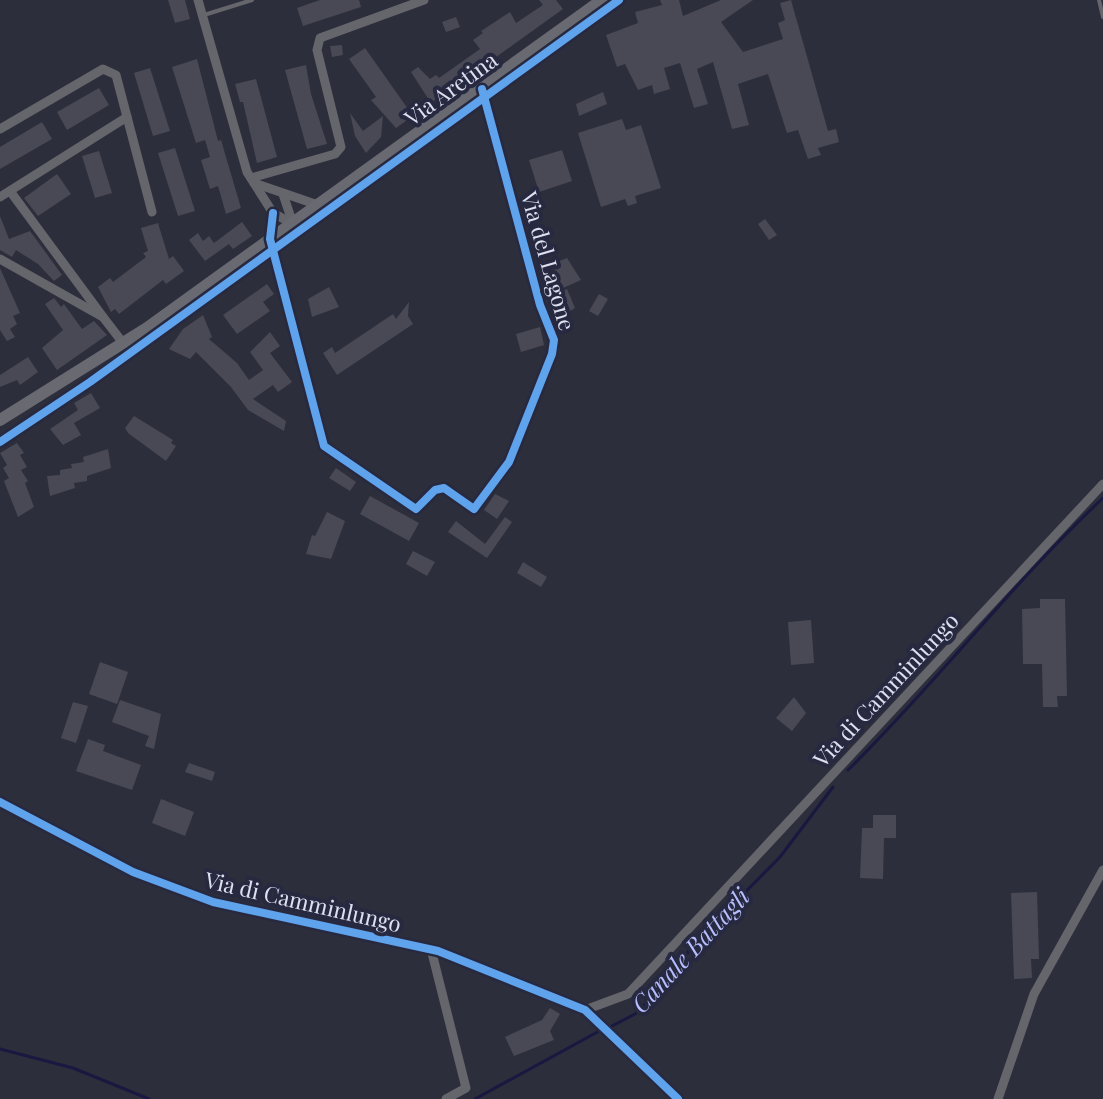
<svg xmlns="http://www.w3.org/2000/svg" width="1103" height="1099" viewBox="0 0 1103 1099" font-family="'Playfair Display',serif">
	<rect width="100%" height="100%" fill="#2d2e3b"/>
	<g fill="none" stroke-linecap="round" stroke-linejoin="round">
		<!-- stream -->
		<g stroke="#191840" stroke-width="3">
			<path d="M848,770c89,-87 164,-187 255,-272"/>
			<path d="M608,1028l27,-14 19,-19 42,-53 84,-85 53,-70"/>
			<path d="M0,1049l73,19 76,31"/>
			<path d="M475,1099l126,-69"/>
		</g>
	</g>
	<!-- building -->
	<g fill="#484954">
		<path d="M168,0h17l5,19 -15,4z"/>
		<path d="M320,0h39l2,7 -58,19 -6,-18z"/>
		<path d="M539,0h17l7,9 -71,51 -7,-3 -18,12 7,4 -43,30 -20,-31 7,-5 12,12 6,-4 3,3 41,-29 -7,-9 10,-7 -2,-2 29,-19 6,11 27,-18z"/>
		<path d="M660,0h19l4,16 38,-16h32l-32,22 22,30 40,-13 -5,-16 7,-3 -5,-17 11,-3 37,131 8,-2 3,13 -21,6 3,7 -13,4 -10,-29 -11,3 -19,-59 -30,10 11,41 -17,4 -19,-67 -16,7 11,35 -14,4 -14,-45 -16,5 6,21 -16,5 -2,-9 -14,5 -13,-26 -8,3 -11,-32 32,-12 -3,-11 27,-7z"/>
		<path d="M456,17l4,10 -14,5 -4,-10z"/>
		<path d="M342,45l1,10 -11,2 -2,-11z"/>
		<path d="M365,48l48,68 -17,12 -25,-28 5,-3 -27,-38z"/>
		<path d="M197,59l21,82 3,-1 20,68 -15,6 -8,-28 -8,3 -9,-29 9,-3 -5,-17 -9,3 -24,-76z"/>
		<path d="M306,65l5,29 16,50 -20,5 -22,-79z"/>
		<path d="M150,68l20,63 -17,5 -19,-63z"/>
		<path d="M256,79l21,78 -20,6 -14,-61h-3l-5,-18z"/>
		<path d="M99,88l10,17 -42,25 -10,-18z"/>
		<path d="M603,92l4,12 -28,12 -3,-12z"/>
		<path d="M350,113l13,18 20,-15 -2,21 -15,16 -11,-17z"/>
		<path d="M622,119l4,11 15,-5 20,63 -26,8 2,7 -9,3 -3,-7 -24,8 -23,-74z"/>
		<path d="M42,122l10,17 -52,30v-22z"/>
		<path d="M175,148l20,63 -17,5 -20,-63z"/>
		<path d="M562,150l10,31 -33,11 -10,-32z"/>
		<path d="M99,151l13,42 -17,5 -13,-42z"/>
		<path d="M57,174l14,20 -33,22 -14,-18z"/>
		<path d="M0,216l9,23 21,-8 32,44 -8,6 -16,-17 -22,-14 -4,7 -12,-7z"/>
		<path d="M765,219l12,16 -8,5 -11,-16z"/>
		<path d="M242,222l10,14 -19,13 -4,-5 -24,17 -16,-21 9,-7 5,8 6,-5 5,7z"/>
		<path d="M158,223l11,36 4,-3 11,15 -18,13 -3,-4 -44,34 -4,-5 -4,3 -13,-25 12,-9 3,4 33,-25 -3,-4 5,-2 -7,-23z"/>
		<path d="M567,258l14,22 -18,8 -11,-24z"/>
		<path d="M0,268l20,45 -7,3 4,8 -7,5 5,8 -8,4 -7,-11z"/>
		<path d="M267,284l7,10 -11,8 7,9 -33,23 -14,-19z"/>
		<path d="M329,287l10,20 -27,10 -4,-18z"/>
		<path d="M567,289l8,19 -21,13 -8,-22z"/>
		<path d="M599,294l9,5 -10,17 -9,-5z"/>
		<path d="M54,298l7,9 3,-3 18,25 12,-8 13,14 -50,35 -15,-22 21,-18 -18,-26z"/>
		<path d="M409,302l-1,14 5,8 -76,51 -14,-22 9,-6 3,6 58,-39 3,5z"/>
		<path d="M203,315l9,22 -3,2 28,24 12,17 14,-10 -13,-18 20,-20 10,14 -10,7 22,29 -14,10 -5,-7 -20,14 33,22 -2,10 -36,-21 -17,-23 -35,-35 -6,7 -21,-10 14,-20z"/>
		<path d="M540,327l4,18 -23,7 -5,-18z"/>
		<path d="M28,357l10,15 -18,13 -3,-5 -17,7v-12z"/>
		<path d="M91,393l9,15 -26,15 7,12 -18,10 -13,-16 28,-19 -4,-7z"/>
		<path d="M134,416l39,24 -2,3 5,3 -10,15 -38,-28 -3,-5z"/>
		<path d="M17,443l7,10 -4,2 7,12 -6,3 7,11 -3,2 9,24 -16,10 -14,-36 5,-3 -6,-10 4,-3 -7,-12z"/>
		<path d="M108,449l3,19 -24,8v5l-13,2 1,5 -25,8 -3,-20 13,-1v-5l12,-2 -1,-4 13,-2 -1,-5z"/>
		<path d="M336,468l20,14 -6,9 -21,-13z"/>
		<path d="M495,494l14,7 -12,18 -13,-9z"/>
		<path d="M370,496l49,27 -10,18 -49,-27z"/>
		<path d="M327,512l18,9 -14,38 -25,-5 6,-19 3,1z"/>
		<path d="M505,517l7,5 -25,36 -39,-26 8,-11 29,23z"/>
		<path d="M413,551l22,11 -8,14 -21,-12z"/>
		<path d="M523,562l24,15 -6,10 -24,-14z"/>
		<path d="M1040,599h25l2,97h-10l1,11h-15l-1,-43h-19l-1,-55 18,-1z"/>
		<path d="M811,620l3,43 -23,2 -3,-43z"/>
		<path d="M100,662l28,10 -11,32 -28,-10z"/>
		<path d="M794,697l12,16 -14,18 -16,-13z"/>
		<path d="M120,700l41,14 -7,35 -9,-3 4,-10 -37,-14z"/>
		<path d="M73,702l15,4 -12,37 -15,-5z"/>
		<path d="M88,739l17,6 -2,6 38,14 -9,25 -56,-19z"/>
		<path d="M189,763l26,9 -3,9 -27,-9z"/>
		<path d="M161,799l33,13 -9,24 -33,-13z"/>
		<path d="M873,815h23v23h-12l-1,41 -23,-1 2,-50h11z"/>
		<path d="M1037,892l2,67h-8l1,19 -18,1 -3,-86z"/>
		<path d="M550,1008l10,6 -10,17 4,9 -40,16 -9,-19 37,-17z"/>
	</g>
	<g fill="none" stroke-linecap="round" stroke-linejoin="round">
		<!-- lane -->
		<g stroke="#65656c" stroke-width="4">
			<path d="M1099,0l4,17"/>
			<path d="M204,15l48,-15"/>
		</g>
		<!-- street -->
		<g stroke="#65656c" stroke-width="9">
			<path d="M198,0l49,172 26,41 20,11"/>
			<path d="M0,129l103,-60 13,6 36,137"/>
			<path d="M251,178l84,-24 6,-7 -24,-97 3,-12 104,-38"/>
			<path d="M254,183l64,22"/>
			<path d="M10,191l93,126"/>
			<path d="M283,194l10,30"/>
			<path d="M0,197l127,-80"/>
			<path d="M273,213l-3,26 54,207 92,63 19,-19 9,-2 30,21 35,-47 43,-108 2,-14 -14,-35 -58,-216"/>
			<path d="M0,259l103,58 20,26"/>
			<path d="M0,802l133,70 80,30 225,49 147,59 93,89"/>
			<path d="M431,949l35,139 -20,11"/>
			<path d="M585,1010l43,-16 475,-510"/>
			<path d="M998,1099l36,-105 69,-124"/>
		</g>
		<!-- secondary -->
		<path stroke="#686971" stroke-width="12" d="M0,420l147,-92 455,-328"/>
		<!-- cycleway casing -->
		<g stroke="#272941" stroke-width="13">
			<g id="cycleway">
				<path d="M273,213l-3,26 54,207 92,63 19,-19 9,-2 30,21 35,-47 43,-108 2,-14 -14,-35 -58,-216"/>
				<path d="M0,442l90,-60 529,-382"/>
				<path d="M0,802l133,70 80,30 225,49 147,59 93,89"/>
			</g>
		</g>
		<!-- cycleway -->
		<use href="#cycleway" stroke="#60a3ed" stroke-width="8"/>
	</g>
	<g text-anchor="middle" stroke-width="8" stroke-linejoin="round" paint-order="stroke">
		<!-- street labels -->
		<g font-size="22" fill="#dde0ef" stroke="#272941">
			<text transform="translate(451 89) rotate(-36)" y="8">Via Aretina</text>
			<text transform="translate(548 261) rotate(74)" y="8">Via del Lagone</text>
			<text transform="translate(886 690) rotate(-47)" y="8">Via di Camminlungo</text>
			<text transform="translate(303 902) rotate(13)" y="8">Via di Camminlungo</text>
		</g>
		<!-- water labels -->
		<g font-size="24" font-style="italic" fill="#b7befd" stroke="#272941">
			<text transform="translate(691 951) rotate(-47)" y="8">Canale Battagli</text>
		</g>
	</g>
</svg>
